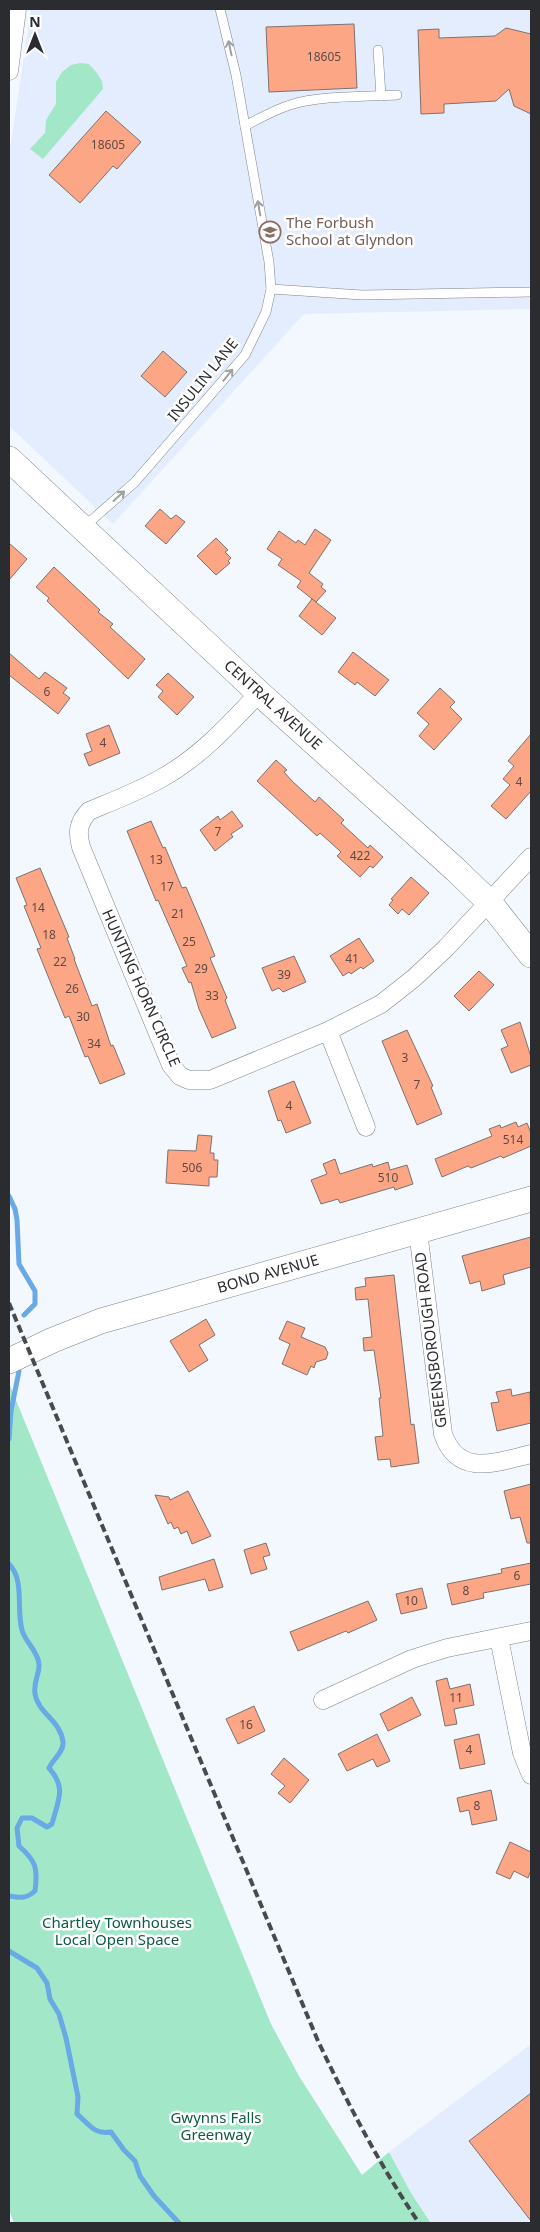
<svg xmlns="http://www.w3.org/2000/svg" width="540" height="2232" viewBox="0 0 540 2232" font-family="'Noto Sans',sans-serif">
	<rect width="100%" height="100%" fill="#f3f8ff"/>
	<!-- built -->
	<g fill="#e4edfd">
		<path d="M31,9h500v300l-227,5 -191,210 -104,-98v-270z"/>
		<path d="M531,2044v179h-99l-21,-30 -22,-41z"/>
	</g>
	<!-- green -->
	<g fill="#a2e7c7">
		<path d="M80,63l9,1c7,8 14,14 14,25l-60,70 -13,-10 15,-16 1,-13 10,-16v-22l6,-10 9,-7z"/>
		<path d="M9,1383l262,641 28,52 63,99 27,-23 22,41 20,30h-417l-5,-13z"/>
	</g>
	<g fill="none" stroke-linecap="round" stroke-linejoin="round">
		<!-- stream -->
		<g stroke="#68a9e6" stroke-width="5">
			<path d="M9,1196l6,13 2,11 2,44 16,27v13l-11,11"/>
			<path d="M9,1439l2,-28 8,-40"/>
			<path d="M9,1564c16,16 7,45 13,66 3,12 16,21 17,34 1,10 -6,17 -4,30 3,19 26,27 28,48 1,10 -10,17 -14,26 18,20 9,32 3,56l-5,3 -15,-9h-10l-5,10 2,18c17,15 19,22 16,45 -9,8 -15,7 -26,5"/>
			<path d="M9,1951l28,17 10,15 3,16 9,15 7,24 12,59 -1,17c12,10 17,21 34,18l13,18 11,11 5,15 14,20 25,27"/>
		</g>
	</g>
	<!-- building -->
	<g fill="#fda686" stroke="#7c726f">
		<path d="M354,24l3,64 -88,4 -3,-65z"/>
		<path d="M506,28l25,6v80l-17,-8 -5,-17 -13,12 -52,3v9l-23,1 -3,-84 21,-1v9l56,-2z"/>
		<path d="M106,111l35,31 -24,27 -4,-3 -33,37 -31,-28z"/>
		<path d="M163,351l24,21 -22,25 -24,-21z"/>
		<path d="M160,509l11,10 5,-4 9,7 -19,22 -21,-18z"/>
		<path d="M315,529l16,11 -22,33 14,11 -2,3 5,4 -10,11 -19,-15 4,-6 -23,-16 4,-6 -15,-10 12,-18 17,12 2,-3 7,5z"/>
		<path d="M216,538l12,12 -3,2 6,6 -3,3 2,2 -14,12 -19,-19z"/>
		<path d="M9,543l18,16 -18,21z"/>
		<path d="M54,567l46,43 -2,2 15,12 -3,3 35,32 -17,20 -81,-78 2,-3 -13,-11z"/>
		<path d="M312,599l24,19 -14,17 -23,-19z"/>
		<path d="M353,652l36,28 -14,16 -18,-14 -2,3 -17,-13z"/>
		<path d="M9,653l30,26 6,-7 22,16 -4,5 7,5 -12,16 -49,-39z"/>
		<path d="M168,673l26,24 -17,18 -19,-18 5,-6 -7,-6z"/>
		<path d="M440,688l15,14 -5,5 12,12 -28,31 -15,-14 10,-12 -12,-11z"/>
		<path d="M109,725l11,28 -31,13 -5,-12 8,-3 -6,-17z"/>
		<path d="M531,734v57l-25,28 -15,-13 19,-21 -7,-6 11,-13 -6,-5z"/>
		<path d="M276,760l11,10 -3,2 8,9 23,21 4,-5 25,23 -3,3 27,25 2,-3 13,12 -10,11 -3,-2 -10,11 -23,-21 4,-4 -21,-19 -3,3 -60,-55z"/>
		<path d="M232,811l11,15 -12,8 2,3 -3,2 -15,12 -15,-21 18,-14 2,4z"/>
		<path d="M151,821l12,27 2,-1 17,41 4,-1 18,42 11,27 -5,2 17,40 -2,2 11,28 -24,10 -13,-29 -8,-27 -2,1 -7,-15 5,-2 -29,-66 -2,1 -29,-70z"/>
		<path d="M40,868l29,69 -2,1 8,21h-1l18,47 5,-2 14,42 2,-1 12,29 -25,10 -12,-28 -3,1 -16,-41 -4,2 -11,-27 -17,-42 4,-1 -17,-42 3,-1 -11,-27z"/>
		<path d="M411,877l18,16 -20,22 -7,-6 -4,5 -9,-9 4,-5 -2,-1z"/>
		<path d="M359,938l15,23 -11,8 -2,-2 -10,7 -2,-2 -6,4 -13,-20z"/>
		<path d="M294,956l12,26 -23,10 -4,-4 -7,3 -10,-23z"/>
		<path d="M479,971l15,14 -25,26 -15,-15z"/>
		<path d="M520,1022l11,35v8l-20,8 -10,-24 7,-3 -7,-16z"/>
		<path d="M407,1030l26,56 -2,1 11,27 -25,11 -35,-84z"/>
		<path d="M294,1081l17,42 -25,10 -5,-13 -3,1 -10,-30z"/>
		<path d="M516,1122l2,5 9,-4 4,10v13l-28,12 -2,-2 -30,12 -3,-2 -26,11 -7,-18 57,-23 -3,-7 11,-4 1,3z"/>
		<path d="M198,1135l14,1 -2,17h4v7h4l-1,17h-8v9l-43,-3 2,-33 28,1z"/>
		<path d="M335,1159l5,15 32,-10 1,3 15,-5 2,8 17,-5 6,19 -18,6 -1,-3 -54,16 -2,-4 -17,5 -10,-24 16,-6 -4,-10z"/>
		<path d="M531,1237v30l-28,8 2,9 -23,7 -2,-10 -10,3 -8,-28z"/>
		<path d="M394,1275l17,150 3,-1 5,39 -28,4 -1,-8 -12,1 -3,-23 8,-1 -4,-38h2l-7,-48 -10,1 -1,-13 9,-1 -4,-38 -12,1 -1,-12 11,-2 -1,-8z"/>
		<path d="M206,1319l9,16 -16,10 9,15 -19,12 -19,-31z"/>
		<path d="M287,1321l18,7 -4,9 24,10 3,6 -2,6 -10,3 -2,6 -3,-2 -4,9 -25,-11 8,-20 -11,-5z"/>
		<path d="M511,1389l1,7 18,-4 1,31 -34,8 -6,-28 8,-1 -3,-10z"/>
		<path d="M531,1484v59h-4l-7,-26 -9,2 -7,-28z"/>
		<path d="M188,1491l23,45 -19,8 -5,-13 -6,3 -3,-7 -4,2 -3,-7 -3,2 -13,-29 14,2 1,3z"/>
		<path d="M266,1543l4,12 -7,2 4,12 -16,5 -7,-24z"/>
		<path d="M214,1559l9,28 -14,4 -4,-12 -43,11 -3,-13z"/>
		<path d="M531,1563v21l-48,9 1,5 -32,7 -5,-21 55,-11 -1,-4z"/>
		<path d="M422,1588l5,20 -26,6 -5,-20z"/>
		<path d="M368,1601l9,19 -29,13 -2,-2 -48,20 -8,-19z"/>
		<path d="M447,1678l3,11 20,-5 4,21 -20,4 3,15 -12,2 -9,-45z"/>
		<path d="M412,1697l9,18 -33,16 -8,-17z"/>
		<path d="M254,1706l11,25 -27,13 -12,-25z"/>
		<path d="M377,1734l13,27 -13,6 -4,-8 -26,12 -9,-17z"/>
		<path d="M479,1734l6,30 -25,5 -6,-29z"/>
		<path d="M284,1758l25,22 -19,23 -12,-10 7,-7 -14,-12z"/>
		<path d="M491,1790l6,30 -25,5 -3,-15 -9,2 -3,-14z"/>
		<path d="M510,1842l21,10v18l-3,8 -14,-7 -4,8 -14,-6z"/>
		<path d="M531,2093v128l-62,-80z"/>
	</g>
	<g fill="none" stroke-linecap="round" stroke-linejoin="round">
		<!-- lane casing -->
		<g stroke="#7e838b" stroke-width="10">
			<g id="lane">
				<path d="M378,50l3,46"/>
				<path d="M245,126c15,-8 29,-16 45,-21 30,-10 76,-8 107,-10"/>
				<path d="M271,289l91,6 169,-3"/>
				<path d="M85,526l50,-44 110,-127 21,-43 5,-23 -2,-27 -33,-187 -16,-66"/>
			</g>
		</g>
		<!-- street casing -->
		<g stroke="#7e838b" stroke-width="19">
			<g id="street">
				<path d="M9,71l8,-62"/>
				<path d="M259,693c-30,32 -60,65 -99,86 -23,13 -47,22 -71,32 -11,12 -12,21 -8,36l90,218 9,11 9,4h21l118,-49 53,-27 33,-26 32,-30 85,-91"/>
				<path d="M328,1031l38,96"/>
				<path d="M418,1231l25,203c15,44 54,28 88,20"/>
				<path d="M499,1638l23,115 9,22"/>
				<path d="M323,1700l89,-41 35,-11 84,-17"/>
			</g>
		</g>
		<!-- secondary casing -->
		<g stroke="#7e838b" stroke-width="26">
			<g id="secondary">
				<path d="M9,459l250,234 197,177 34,33 41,52"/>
				<path d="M9,1361l44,-21 48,-19 430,-122"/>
			</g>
		</g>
		<!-- lane -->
		<use href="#lane" stroke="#fff" stroke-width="9"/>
		<!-- street -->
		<use href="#street" stroke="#fff" stroke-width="18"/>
		<!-- secondary -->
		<use href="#secondary" stroke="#fff" stroke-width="25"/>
		<!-- rail -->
		<path stroke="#484a4e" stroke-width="4" stroke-dasharray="8 4" stroke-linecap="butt" d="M9,1303l309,738c31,65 61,123 101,182"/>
	</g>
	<!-- one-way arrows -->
	<defs><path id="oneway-shaft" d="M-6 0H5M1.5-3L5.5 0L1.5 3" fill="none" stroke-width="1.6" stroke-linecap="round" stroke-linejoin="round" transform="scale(1.25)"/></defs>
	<g stroke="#9fa0a1">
		<use href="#oneway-shaft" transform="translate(230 48) rotate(-102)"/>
		<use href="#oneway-shaft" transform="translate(259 208) rotate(-100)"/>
		<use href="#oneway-shaft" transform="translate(228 375) rotate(-51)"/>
		<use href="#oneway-shaft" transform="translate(119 496) rotate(-42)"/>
	</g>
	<!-- icons -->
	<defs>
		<g id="school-ring" transform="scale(1.125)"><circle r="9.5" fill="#fff" stroke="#8d6e63" stroke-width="1.5"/><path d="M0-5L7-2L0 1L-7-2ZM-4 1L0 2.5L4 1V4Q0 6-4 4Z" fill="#8d6e63"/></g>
	</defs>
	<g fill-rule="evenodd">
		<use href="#school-ring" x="270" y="232"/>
	</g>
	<g text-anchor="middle" stroke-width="5" stroke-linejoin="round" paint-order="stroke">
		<!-- number labels -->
		<g font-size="12" fill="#5f4a45">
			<text x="324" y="61">18605</text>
			<text x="108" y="149">18605</text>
			<text x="47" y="696">6</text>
			<text x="103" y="747">4</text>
			<text x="519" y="786">4</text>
			<text x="218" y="836">7</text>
			<text x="360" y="860">422</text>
			<text x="156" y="864">13</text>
			<text x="167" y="891">17</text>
			<text x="38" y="912">14</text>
			<text x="178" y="918">21</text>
			<text x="49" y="939">18</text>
			<text x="189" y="946">25</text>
			<text x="352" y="963">41</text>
			<text x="60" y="966">22</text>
			<text x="201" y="973">29</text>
			<text x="284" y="979">39</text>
			<text x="72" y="993">26</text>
			<text x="212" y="1000">33</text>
			<text x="83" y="1021">30</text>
			<text x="94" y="1048">34</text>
			<text x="405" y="1062">3</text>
			<text x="417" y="1089">7</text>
			<text x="289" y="1110">4</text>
			<text x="513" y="1144">514</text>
			<text x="192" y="1172">506</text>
			<text x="388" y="1182">510</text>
			<text x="517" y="1580">6</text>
			<text x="466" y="1595">8</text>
			<text x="411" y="1605">10</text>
			<text x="456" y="1702">11</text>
			<text x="246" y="1729">16</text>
			<text x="469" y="1754">4</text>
			<text x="477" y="1810">8</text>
		</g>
		<!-- education labels -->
		<g font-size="15" fill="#785e54" stroke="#fff" text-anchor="start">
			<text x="286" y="228">The Forbush<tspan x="286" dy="17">School at Glyndon</tspan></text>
		</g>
		<!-- street labels -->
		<g font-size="15" fill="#2a2c2f" stroke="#fff">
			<text transform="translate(203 380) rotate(-51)" y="5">INSULIN LANE</text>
			<text transform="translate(273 705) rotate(42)" y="5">CENTRAL AVENUE</text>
			<text transform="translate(141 988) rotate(66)" y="5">HUNTING HORN CIRCLE</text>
			<text transform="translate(268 1274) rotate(-16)" y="5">BOND AVENUE</text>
			<text transform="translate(431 1340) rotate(-97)" y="5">GREENSBOROUGH ROAD</text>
		</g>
		<!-- park labels -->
		<g font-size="15" fill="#0d5c41" stroke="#fff">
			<text x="117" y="1928">Chartley Townhouses<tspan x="117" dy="17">Local Open Space</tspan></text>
			<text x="216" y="2123">Gwynns Falls<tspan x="216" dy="17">Greenway</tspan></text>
		</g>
	</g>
	<!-- border -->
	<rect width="540" height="2232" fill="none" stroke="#2a2c2f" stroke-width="20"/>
	<!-- north arrow -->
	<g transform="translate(35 35)" stroke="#ffffff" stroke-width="4" paint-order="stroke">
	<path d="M0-4L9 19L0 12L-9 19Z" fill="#2a2c2f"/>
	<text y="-8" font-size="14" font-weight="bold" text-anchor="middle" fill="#2a2c2f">N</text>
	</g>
</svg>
